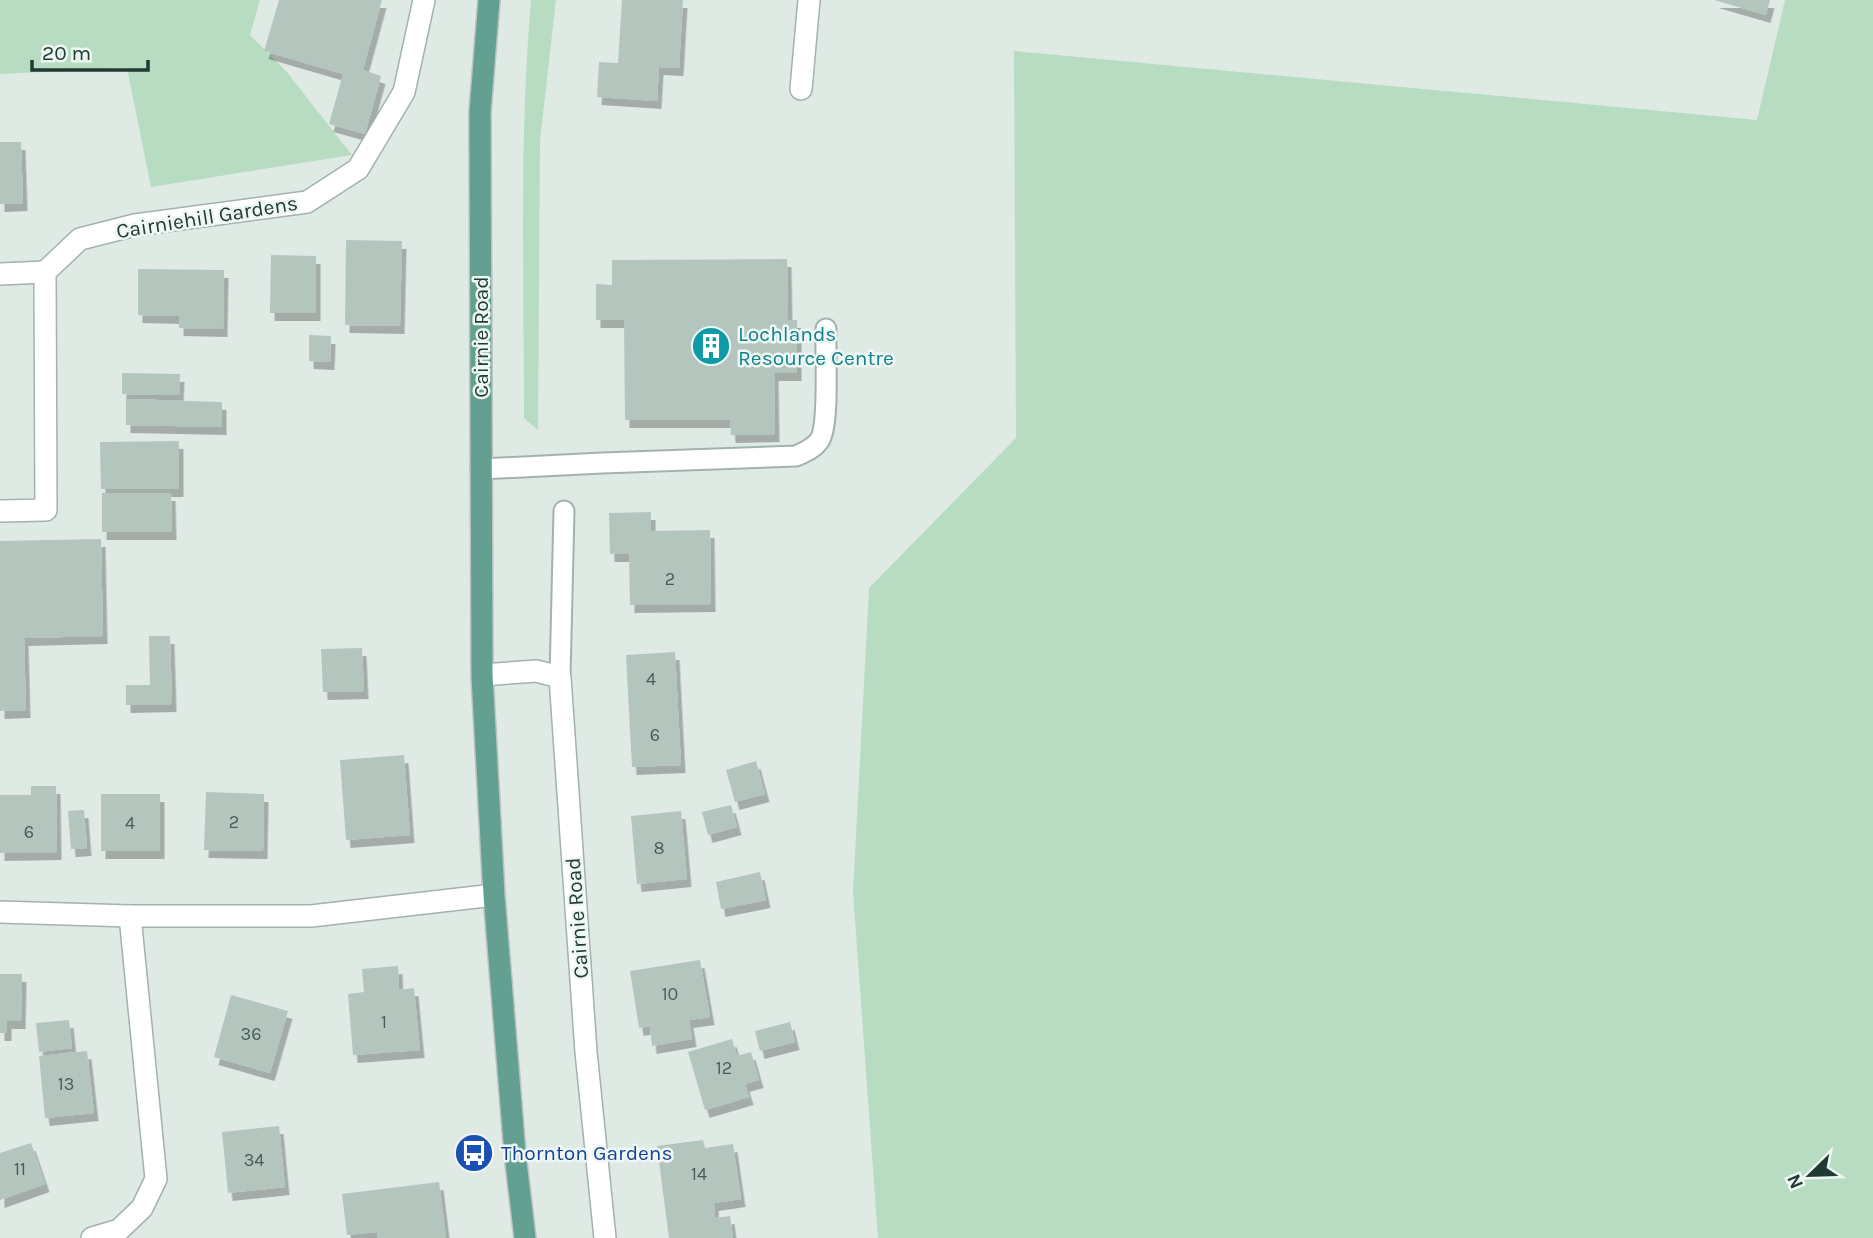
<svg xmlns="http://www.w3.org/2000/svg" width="1873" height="1238" viewBox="0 0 1873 1238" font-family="Karla,sans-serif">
	<defs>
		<filter id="shadow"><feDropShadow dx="4.5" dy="8" stdDeviation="0" flood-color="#0004"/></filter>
	</defs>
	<rect width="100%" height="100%" fill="#dfeae5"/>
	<!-- green -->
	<g fill="#b7dcc2">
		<path d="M0,0h260l-10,35 36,36 66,84 -201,32 -24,-119 -127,6z"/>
		<path d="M531,0h25l-16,141 -2,289 -14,-12c0,-139 -5,-279 7,-418z"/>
		<path d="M1785,0h88v1238h-995l-25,-346 16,-304 147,-150 -2,-387 743,69z"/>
	</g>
	<!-- building -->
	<g fill="#b4c5be" filter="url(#shadow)">
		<path d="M279,0h103l-19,70 18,6 -16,58 -36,-10 14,-50 -79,-23z"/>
		<path d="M622,0h61l-4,68 -20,-1 -2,34 -60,-4 2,-35 19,1z"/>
		<path d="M1714,0h56l-4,15z"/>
		<path d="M0,142h21l2,61 -23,1z"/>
		<path d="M346,240l56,1 -2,85 -55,-1z"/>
		<path d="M271,255l45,1v57h-46z"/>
		<path d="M787,259l1,61h9v53h-23l1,61 -44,1 -1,-15h-105l-1,-100h-28v-36l16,1v-25z"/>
		<path d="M138,269l86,1 -1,59 -44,-1v-12l-41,-1z"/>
		<path d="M309,335l22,1 -1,26 -21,-1z"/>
		<path d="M122,373l58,1 -1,21 -57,-1z"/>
		<path d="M126,399l96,3v25l-96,-2z"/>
		<path d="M179,441v48h-78l-1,-47z"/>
		<path d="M102,493h69l1,39h-70z"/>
		<path d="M651,512v19l59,-1 1,74 -81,1 -1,-51h-19l-1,-41z"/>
		<path d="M101,539l2,97 -79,2 2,72 -26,1v-170z"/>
		<path d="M149,636h21l2,68 -46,1v-20h24z"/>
		<path d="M362,648l2,43 -41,1 -2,-43z"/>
		<path d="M675,652l6,113 -49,2 -6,-112z"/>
		<path d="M404,755l6,80 -64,5 -6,-80z"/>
		<path d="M756,761l9,33 -30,8 -9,-32z"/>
		<path d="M31,786h25l1,66 -57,1v-58h31z"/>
		<path d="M206,792l58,2 -1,57 -59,-1z"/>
		<rect x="101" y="794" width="59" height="57"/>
		<path d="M731,805l6,22 -29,8 -6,-23z"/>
		<path d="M84,810l3,38 -16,1 -3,-38z"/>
		<path d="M681,811l6,68 -50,5 -6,-68z"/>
		<path d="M760,872l6,28 -45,9 -5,-27z"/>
		<path d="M700,960l10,57 -21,3 3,19 -40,7 -2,-20 -11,2 -9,-57z"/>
		<path d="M398,966l1,24 15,-2 6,62 -67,5 -5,-61 16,-2 -2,-23z"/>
		<path d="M0,974h22l-1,47h-14v12h-7z"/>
		<path d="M231,995l57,16 -18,62 -56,-16z"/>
		<path d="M69,1020l3,28 -33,4 -3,-29z"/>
		<path d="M790,1022l5,20 -35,9 -5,-20z"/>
		<path d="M732,1039l5,17 14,-4 8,28 -14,4 4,13 -44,13 -17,-58z"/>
		<path d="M87,1051l7,62 -49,5 -6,-62z"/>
		<path d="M279,1126l6,61 -57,6 -6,-61z"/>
		<path d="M703,1140l2,8 28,-4 8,55 -27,4 1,15 15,-2 3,22h-64l-12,-92z"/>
		<path d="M31,1143l14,41 -45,16v-47z"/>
		<path d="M439,1182l7,56h-68l-1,-6 -30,3 -5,-41z"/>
	</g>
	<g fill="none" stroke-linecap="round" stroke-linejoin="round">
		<!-- lane casing -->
		<g stroke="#a2b2ac" stroke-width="23">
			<g id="lane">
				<path d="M481,469l121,-6 194,-7c9,-4 17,-7 23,-15 11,-14 6,-90 7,-112"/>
				<path d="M560,677l4,-166"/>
			</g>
		</g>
		<!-- street casing -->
		<g stroke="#a2b2ac" stroke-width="24">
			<g id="street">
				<path d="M801,89l8,-89"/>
				<path d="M0,274l45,-2"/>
				<path d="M0,511l46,-1 -1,-238 35,-33 55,-14 172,-23 51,-33 46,-77 20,-92"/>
				<path d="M482,675l54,-4 24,6 26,375 19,186"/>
				<path d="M0,912l130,4h181l183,-21"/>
				<path d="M92,1238l27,-8 23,-22 14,-29 -26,-263"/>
			</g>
		</g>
		<!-- primary casing -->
		<g stroke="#bcc4c2" stroke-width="24">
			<path id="primary" d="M489,0l-9,112 2,563 12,220 21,259 10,84"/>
		</g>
		<!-- lane -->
		<use href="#lane" stroke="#fff" stroke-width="19"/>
		<!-- street -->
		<use href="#street" stroke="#fff" stroke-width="21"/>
		<!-- primary -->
		<use href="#primary" stroke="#63a092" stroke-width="21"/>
	</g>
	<!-- icons -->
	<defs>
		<g id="building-disc" transform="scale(2.0125)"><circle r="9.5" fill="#0f9aa8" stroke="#eff7f3"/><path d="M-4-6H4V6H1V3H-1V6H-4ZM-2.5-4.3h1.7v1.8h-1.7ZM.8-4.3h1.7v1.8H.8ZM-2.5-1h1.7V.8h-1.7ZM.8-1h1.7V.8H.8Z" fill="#fff"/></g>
		<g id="bus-disc" transform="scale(2.0125)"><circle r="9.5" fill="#1a4fb4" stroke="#eff7f3"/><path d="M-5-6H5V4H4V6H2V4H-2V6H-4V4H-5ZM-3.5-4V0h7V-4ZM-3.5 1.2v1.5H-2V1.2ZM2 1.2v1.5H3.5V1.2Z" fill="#fff"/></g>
	</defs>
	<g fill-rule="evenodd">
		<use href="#building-disc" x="711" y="346"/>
		<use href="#bus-disc" x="474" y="1153"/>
	</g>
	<g text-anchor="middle" stroke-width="5" stroke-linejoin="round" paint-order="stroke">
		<!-- number labels -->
		<g font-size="18" fill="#455d56">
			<text x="670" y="585">2</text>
			<text x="651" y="685">4</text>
			<text x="655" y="741">6</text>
			<text x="234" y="828">2</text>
			<text x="130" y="829">4</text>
			<text x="29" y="838">6</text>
			<text x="659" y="854">8</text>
			<text x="670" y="1000">10</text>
			<text x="384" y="1028">1</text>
			<text x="251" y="1040">36</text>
			<text x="724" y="1074">12</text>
			<text x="66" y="1090">13</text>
			<text x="254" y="1166">34</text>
			<text x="20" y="1175">11</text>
			<text x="699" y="1180">14</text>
		</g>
		<!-- street labels -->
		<g font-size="21" fill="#203a34" stroke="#eff7f3">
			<text transform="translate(207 217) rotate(-9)" y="7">Cairniehill Gardens</text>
			<text transform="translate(481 337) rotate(-90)" y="7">Cairnie Road</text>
			<text transform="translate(577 918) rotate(-94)" y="7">Cairnie Road</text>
		</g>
		<!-- culture labels -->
		<g font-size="21" fill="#0d838f" stroke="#eff7f3" text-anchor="start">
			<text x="738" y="341">Lochlands<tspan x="738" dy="24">Resource Centre</tspan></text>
		</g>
		<!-- transit labels -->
		<g font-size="21" fill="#164399" stroke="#eff7f3" text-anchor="start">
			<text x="501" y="1160">Thornton Gardens</text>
		</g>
	</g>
	<!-- north arrow -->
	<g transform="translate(1810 1175) rotate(247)" stroke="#eff7f3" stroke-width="5" paint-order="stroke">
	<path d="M0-5L12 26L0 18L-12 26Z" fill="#203a34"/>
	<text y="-10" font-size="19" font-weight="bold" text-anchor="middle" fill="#203a34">N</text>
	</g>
	<!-- scale -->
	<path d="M32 60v10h116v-10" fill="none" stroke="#203a34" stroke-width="3.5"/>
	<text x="42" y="60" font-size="21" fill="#203a34" stroke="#eff7f3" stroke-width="5" paint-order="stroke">20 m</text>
</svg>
